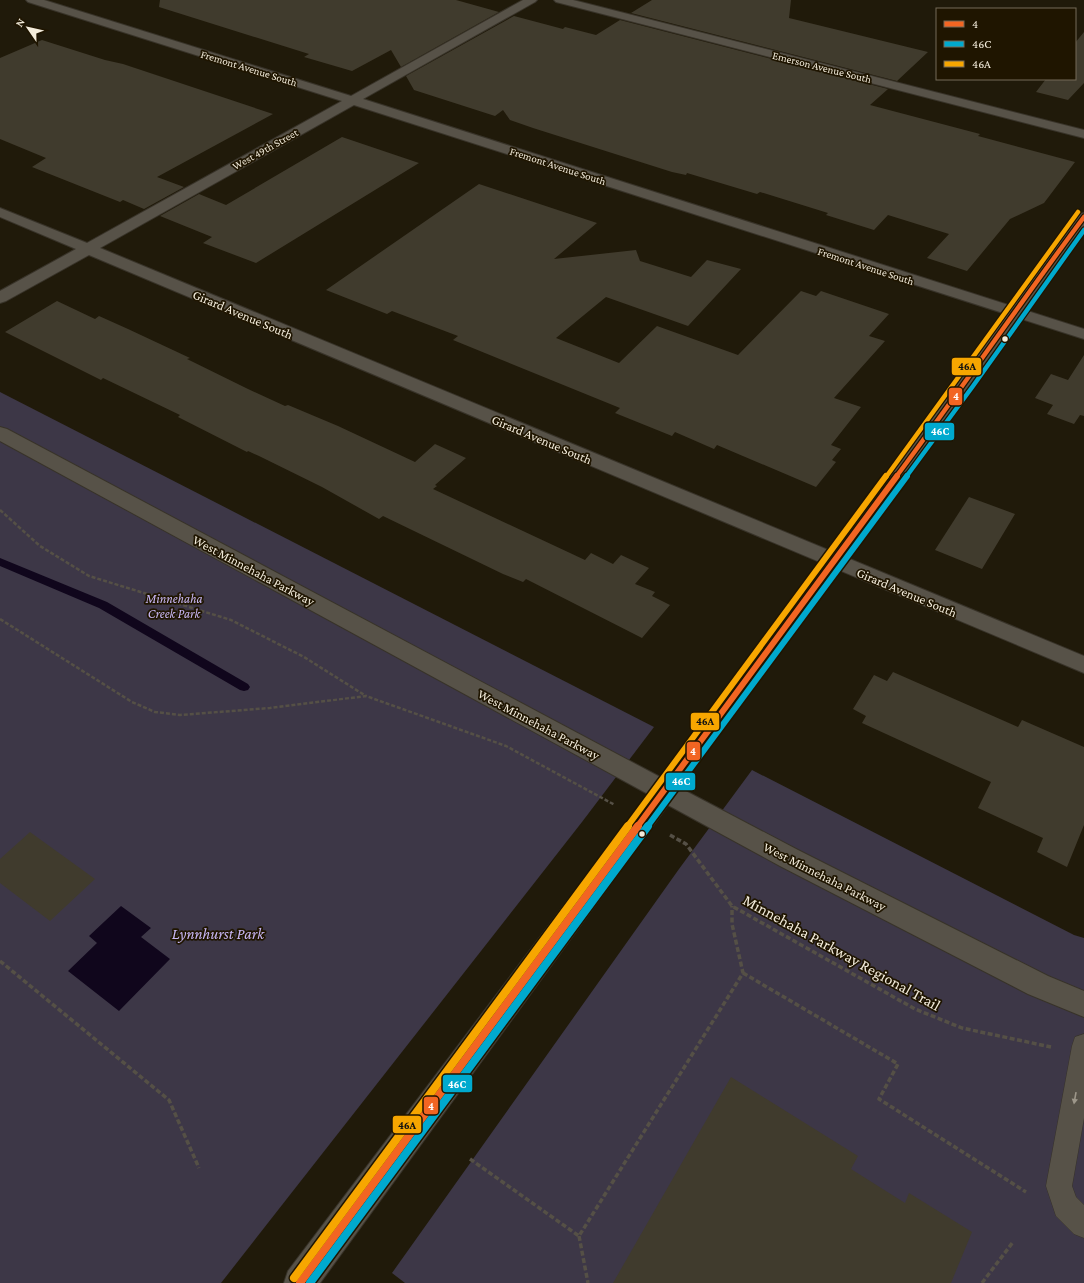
<svg xmlns="http://www.w3.org/2000/svg" width="1084" height="1283" viewBox="0 0 1084 1283" font-family="'Crimson Pro',serif">
	<rect width="100%" height="100%" fill="#201a0a"/>
	<!-- green -->
	<g fill="#3d3747">
		<path d="M0,392l654,335 -72,95 -361,461h-221z"/>
		<path d="M752,770l322,165 10,3v345h-679l-13,-10 287,-404z"/>
	</g>
	<!-- water -->
	<path fill="#10061c" d="M121,906l30,22 -10,9 29,22 -51,52 -51,-40 29,-28 -8,-7z"/>
	<g fill="none" stroke-linecap="round" stroke-linejoin="round">
		<!-- stream -->
		<path fill="#10061c" fill-rule="evenodd" d="M0,558l107,44 141,82 2,3 -2,3 -4,1 -4,-1 -141,-82 -99,-42z"/>
	</g>
	<!-- building -->
	<g fill="#403b2d">
		<path d="M160,0h296l43,12 -98,55 -10,-17 -39,21 -48,-14 5,-3 -150,-47z"/>
		<path d="M652,0h139l-2,18 139,34 -31,29 -266,-68z"/>
		<path d="M514,16l49,13 2,-2 31,8 24,-15 268,69 -18,16 110,29 -2,2 97,26 -31,41 -34,16 -43,52 -40,-13 22,-24 -61,-19 -14,15 -48,-15 2,-2 -68,-21 -3,2 -70,-21 -1,2 -14,-3 -139,-44 -23,-8 -7,-10 -8,6 -81,-26 -8,-14z"/>
		<path d="M1084,32v51l-16,17 -32,-8 10,-13h29v-36z"/>
		<path d="M42,40l63,20 18,4 150,50 -116,63 27,10 -40,22 -21,-9 -3,2 -88,-35 14,-9 -46,-19v-81z"/>
		<path d="M342,137l77,26 -163,100 -53,-20 9,-6 -52,-21 39,-22 27,11z"/>
		<path d="M479,184l118,39 -43,36 82,-9 4,11 51,16 16,-17 34,9 -53,57 -82,-29 -50,41 63,25 38,-37 81,29 63,-64 15,5 5,-5 68,23 -20,22 16,5 -51,57 27,9 -30,38 10,4 -9,11 4,2 -20,25 -99,-42 -3,4 -39,-17 -3,4 -57,-23 5,-5 -167,-68 5,-4 -66,-25 -5,3 -61,-24z"/>
		<path d="M57,301l38,18 4,-3 29,13 62,29 -3,1 61,30 37,17 3,-1 50,21 77,36 20,-18 31,14 -31,27 2,1 -4,3 152,71 6,-7 22,11 8,-9 28,13 -14,16 20,8 -3,4 18,9 -28,33 -116,-59 -3,3 -20,-8 -120,-58 -4,3 -57,-32 -63,-31 -11,-5 -1,1 -69,-35 2,-2 -77,-37 -2,2 -96,-48z"/>
		<path d="M1084,355v61l-4,-1 -6,9 -27,-10 6,-9 -18,-7 16,-24 17,6z"/>
		<path d="M969,497l46,17 -33,55 -47,-19z"/>
		<path d="M893,672l125,55 4,-7 62,27v78l-17,42 -30,-15 6,-14 -65,-30 13,-26 -129,-59 4,-7 -13,-7 21,-34 13,6z"/>
		<path d="M30,832l65,47 -45,42 -50,-38v-24z"/>
		<path d="M731,1077l127,79 -7,13 54,34 4,-10 63,39 -21,51h-338z"/>
	</g>
	<g fill="none" stroke-linecap="round" stroke-linejoin="round">
		<!-- lane casing -->
		<g stroke="#383329" stroke-width="1">
			<path id="lane" d="M1084,1034v84l-12,68 4,11 8,8v33l-10,-4 -18,-18 -10,-30 26,-140 3,-9z"/>
		</g>
		<!-- street casing -->
		<g stroke="#383329" stroke-width="2">
			<g id="street">
				<path d="M26,0h18l307,96 172,-96h14l-2,2 -172,97 721,230v10l-730,-234 -254,143 984,408v17l-995,-418 -83,46 -6,2v-12l76,-42 -76,-32v-9l87,35 255,-142 -314,-99z"/>
				<path d="M554,0h19l511,130v8l-528,-136z"/>
			</g>
		</g>
		<!-- secondary casing -->
		<g stroke="#383329" stroke-width="2">
			<path id="secondary" d="M1084,213v14l-64,88 -47,70 -293,403 118,62 250,126 36,15v26l-56,-23 -248,-128 -112,-61 -348,478h-36l4,-12 360,-477 -648,-353v-14l7,2 653,348 301,-399 46,-69 72,-95z"/>
		</g>
		<!-- path-far1 -->
		<g stroke="#555046" stroke-width="2.5" stroke-dasharray="4 2" stroke-linecap="butt">
			<path d="M0,510l40,36 49,30 142,44 73,37 62,39"/>
			<path d="M0,619l132,83 23,10 25,3 90,-7 96,-12 140,50 109,59"/>
		</g>
		<!-- path -->
		<g stroke="#555046" stroke-width="3.5" stroke-dasharray="5 2.5" stroke-linecap="butt">
			<path d="M670,835l16,9 46,62 183,103 47,19 89,19"/>
			<path d="M0,961l169,139 30,68"/>
			<path d="M743,973l155,91 -19,35 147,93"/>
			<path d="M470,1159l109,77 164,-263 -11,-49v-18"/>
			<path d="M579,1236l9,47"/>
			<path d="M982,1283l31,-41"/>
		</g>
		<!-- lane -->
		<use href="#lane" fill="#575248" fill-rule="evenodd"/>
		<!-- street -->
		<use href="#street" fill="#575248" fill-rule="evenodd"/>
		<!-- secondary -->
		<use href="#secondary" fill="#575248" fill-rule="evenodd"/>
		<!-- bus-1-far2 casing -->
		<g stroke="#1f1500" stroke-width="7">
			<path id="bus-1-far2" d="M896,477c64,-86 124,-174 188,-260"/>
		</g>
		<!-- bus-1-far1 casing -->
		<g stroke="#1f1500" stroke-width="9">
			<path id="bus-1-far1" d="M637,827l260,-351"/>
		</g>
		<!-- bus-1 casing -->
		<g stroke="#1f1500" stroke-width="11">
			<path id="bus-1" d="M300,1283l338,-457"/>
		</g>
		<!-- bus-2-far2 casing -->
		<g stroke="#1f1500" stroke-width="7">
			<path id="bus-2-far2" d="M906,477l67,-91 111,-156"/>
		</g>
		<!-- bus-2-far1 casing -->
		<g stroke="#1f1500" stroke-width="9">
			<path id="bus-2-far1" d="M647,827l260,-351"/>
		</g>
		<!-- bus-2 casing -->
		<g stroke="#1f1500" stroke-width="11">
			<path id="bus-2" d="M310,1283l338,-457"/>
		</g>
		<!-- bus-3-far2 casing -->
		<g stroke="#1f1500" stroke-width="7">
			<path id="bus-3-far2" d="M886,477l192,-265"/>
		</g>
		<!-- bus-3-far1 casing -->
		<g stroke="#1f1500" stroke-width="9">
			<path id="bus-3-far1" d="M627,827l259,-351"/>
		</g>
		<!-- bus-3 casing -->
		<g stroke="#1f1500" stroke-width="11">
			<path id="bus-3" d="M294,1278l334,-452"/>
		</g>
		<!-- bus-1-far2 -->
		<use href="#bus-1-far2" stroke="#f26522" stroke-width="4.5"/>
		<!-- bus-1-far1 -->
		<use href="#bus-1-far1" stroke="#f26522" stroke-width="6"/>
		<!-- bus-1 -->
		<use href="#bus-1" stroke="#f26522" stroke-width="8"/>
		<!-- bus-2-far2 -->
		<use href="#bus-2-far2" stroke="#00a9ce" stroke-width="4.5"/>
		<!-- bus-2-far1 -->
		<use href="#bus-2-far1" stroke="#00a9ce" stroke-width="6"/>
		<!-- bus-2 -->
		<use href="#bus-2" stroke="#00a9ce" stroke-width="8"/>
		<!-- bus-3-far2 -->
		<use href="#bus-3-far2" stroke="#f7a600" stroke-width="4.5"/>
		<!-- bus-3-far1 -->
		<use href="#bus-3-far1" stroke="#f7a600" stroke-width="6"/>
		<!-- bus-3 -->
		<use href="#bus-3" stroke="#f7a600" stroke-width="8"/>
	</g>
	<!-- one-way arrows -->
	<defs><path id="oneway-solid" d="M-6-.8H1V-3.2L6.5 0L1 3.2V.8H-6Z"/></defs>
	<use fill="#9d978a" href="#oneway-solid" transform="translate(1075 1098) rotate(100)"/>
	<!-- markers -->
	<g fill="#f3ecdb" stroke="#1f1500" stroke-width="1.5">
		<circle cx="1005" cy="339" r="3.5"/>
		<circle cx="642" cy="834" r="3.5"/>
	</g>
	<g text-anchor="middle" stroke-width="3.5" stroke-linejoin="round" paint-order="stroke">
		<!-- far-street labels -->
		<g font-size="11" fill="#f3ecdb" stroke="#1f1500">
			<text transform="translate(822 67) rotate(14)" y="4">Emerson Avenue South</text>
			<text transform="translate(249 68) rotate(17)" y="4">Fremont Avenue South</text>
			<text transform="translate(265 149) rotate(-29)" y="4">West 49th Street</text>
			<text transform="translate(558 166) rotate(18)" y="4">Fremont Avenue South</text>
			<text transform="translate(866 266) rotate(18)" y="4">Fremont Avenue South</text>
		</g>
		<!-- street labels -->
		<g font-size="13" fill="#f3ecdb" stroke="#1f1500">
			<text transform="translate(243 314) rotate(23)" y="5">Girard Avenue South</text>
			<text transform="translate(542 439) rotate(23)" y="5">Girard Avenue South</text>
			<text transform="translate(254 570) rotate(28)" y="5">West Minnehaha Parkway</text>
			<text transform="translate(907 592) rotate(23)" y="5">Girard Avenue South</text>
			<text transform="translate(539 724) rotate(28)" y="5">West Minnehaha Parkway</text>
			<text transform="translate(825 876) rotate(27)" y="5">West Minnehaha Parkway</text>
		</g>
		<!-- park labels -->
		<g font-size="13" font-style="italic" fill="#c8b7f4" stroke="#1f1500">
			<text x="174" y="603">Minnehaha<tspan x="174" dy="15">Creek Park</tspan></text>
		</g>
		<!-- near-park labels -->
		<g font-size="16" font-style="italic" fill="#c8b7f4" stroke="#1f1500">
			<text x="218" y="939">Lynnhurst Park</text>
		</g>
		<!-- near-street labels -->
		<g font-size="16" fill="#f3ecdb" stroke="#1f1500">
			<text transform="translate(842 952) rotate(29)" y="6">Minnehaha Parkway Regional Trail</text>
		</g>
	</g>
	<g stroke="#1f1500" stroke-width="1.5">
		<rect x="951" y="357" width="31" height="19" rx="4" fill="#f7a600"/>
		<rect x="948" y="387" width="15" height="19" rx="4" fill="#f26522"/>
		<rect x="924" y="422" width="31" height="19" rx="4" fill="#00a9ce"/>
		<rect x="690" y="712" width="30" height="19" rx="4" fill="#f7a600"/>
		<rect x="686" y="741" width="15" height="20" rx="4" fill="#f26522"/>
		<rect x="665" y="772" width="31" height="19" rx="4" fill="#00a9ce"/>
		<rect x="442" y="1074" width="31" height="19" rx="4" fill="#00a9ce"/>
		<rect x="423" y="1096" width="16" height="19" rx="4" fill="#f26522"/>
		<rect x="392" y="1115" width="30" height="19" rx="4" fill="#f7a600"/>
	</g>
	<g font-size="11" text-anchor="middle" font-weight="bold" fill="#fff">
		<text x="956" y="400">4</text>
		<text x="940" y="435">46C</text>
		<text x="693" y="755">4</text>
		<text x="681" y="785">46C</text>
		<text x="457" y="1088">46C</text>
		<text x="431" y="1110">4</text>
	</g>
	<g font-size="11" text-anchor="middle" font-weight="bold" fill="#111">
		<text x="967" y="370">46A</text>
		<text x="705" y="725">46A</text>
		<text x="407" y="1129">46A</text>
	</g>
	<!-- legend -->
	<rect x="936" y="8" width="140" height="72" fill="#1f1500" stroke="#746b58"/>
	<rect x="944" y="21" width="20" height="6" fill="#f26522" stroke="#746b58"/>
	<text x="972" y="28" font-size="12" fill="#f3ecdb">4</text>
	<rect x="944" y="41" width="20" height="6" fill="#00a9ce" stroke="#746b58"/>
	<text x="972" y="48" font-size="12" fill="#f3ecdb">46C</text>
	<rect x="944" y="61" width="20" height="6" fill="#f7a600" stroke="#746b58"/>
	<text x="972" y="68" font-size="12" fill="#f3ecdb">46A</text>
	<!-- north arrow -->
	<g transform="translate(28 28) rotate(304)" stroke="#1f1500" stroke-width="3" paint-order="stroke">
	<path d="M0-3L7 15L0 10L-7 15Z" fill="#f3ecdb"/>
	<text y="-6" font-size="11" font-weight="bold" text-anchor="middle" fill="#f3ecdb">N</text>
	</g>
</svg>
